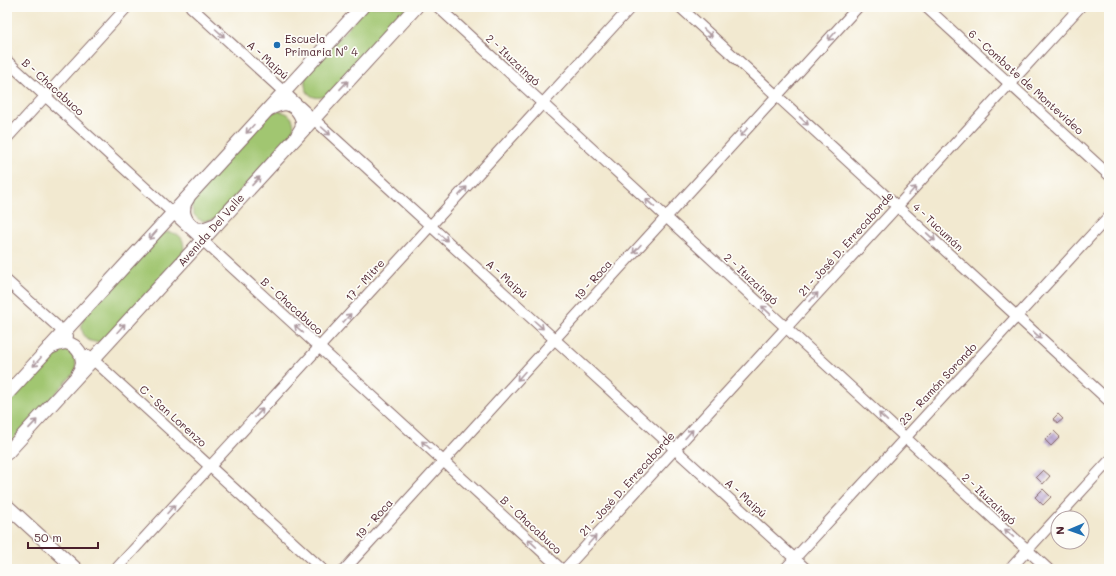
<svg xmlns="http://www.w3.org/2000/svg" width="1116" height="576" viewBox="0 0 1116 576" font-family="Mali,sans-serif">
	<defs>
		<pattern id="building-cross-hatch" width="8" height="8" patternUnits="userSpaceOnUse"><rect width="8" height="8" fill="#beaad5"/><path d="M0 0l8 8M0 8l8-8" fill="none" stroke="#9c8aad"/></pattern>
	</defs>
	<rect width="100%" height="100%" fill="#fdfcf7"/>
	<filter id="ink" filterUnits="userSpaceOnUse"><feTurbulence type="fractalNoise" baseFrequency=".025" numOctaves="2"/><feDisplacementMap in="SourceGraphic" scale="8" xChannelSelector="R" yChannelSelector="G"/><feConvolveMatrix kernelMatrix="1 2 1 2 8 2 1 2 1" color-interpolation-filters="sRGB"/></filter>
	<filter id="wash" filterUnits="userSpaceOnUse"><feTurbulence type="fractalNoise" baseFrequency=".012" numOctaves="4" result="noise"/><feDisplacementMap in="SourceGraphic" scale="16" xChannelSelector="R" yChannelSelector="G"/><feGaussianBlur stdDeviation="0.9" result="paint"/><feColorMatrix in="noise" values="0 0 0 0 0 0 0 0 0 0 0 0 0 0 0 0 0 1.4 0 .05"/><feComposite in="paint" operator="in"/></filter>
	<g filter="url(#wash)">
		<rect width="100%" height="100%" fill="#f2e9d0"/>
		<!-- green -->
		<g fill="#a1c671" stroke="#76724e">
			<path d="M367,7h40v2l-78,85c-17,10 -28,-3 -23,-20z"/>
			<path d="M278,111c14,2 16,8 16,21l-78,86c-17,9 -28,-4 -23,-21l77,-84z"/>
			<path d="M168,232c15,2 16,8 16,21l-78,86c-17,9 -28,-4 -23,-21l77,-84z"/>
			<path d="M60,349c15,2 16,9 16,22l-69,75v-46l45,-49z"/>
		</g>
		<g id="blocks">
			<!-- building -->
			<g fill="url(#building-cross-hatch)">
				<path d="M1058,414l5,5 -5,4 -5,-4z"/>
				<path d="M1054,431l6,6 -9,9 -6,-6z"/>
				<path d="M1043,470l7,6 -7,8 -7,-7z"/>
				<path d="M1043,489l8,8 -8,8 -8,-8z"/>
			</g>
		</g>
	</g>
	<g filter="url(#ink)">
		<use href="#blocks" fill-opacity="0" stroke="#856665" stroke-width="1"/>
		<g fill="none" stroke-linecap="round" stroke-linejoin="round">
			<!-- minor casing -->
			<g stroke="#856665" stroke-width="12">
				<g id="minor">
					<path d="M191,7l615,562"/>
					<path d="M438,7l610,562"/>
					<path d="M680,7l429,394"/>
					<path d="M926,7l183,168"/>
					<path d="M7,61l554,508"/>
					<path d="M7,138l120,-131"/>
					<path d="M7,281l61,55"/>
					<path d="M88,355l234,214"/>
					<path d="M116,569l515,-562"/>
					<path d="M345,569l513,-562"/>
					<path d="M565,569l515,-562"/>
					<path d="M785,569l324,-353"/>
					<path d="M1010,569l99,-108"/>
				</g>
			</g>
			<!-- tertiary casing -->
			<g stroke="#856665" stroke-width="15">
				<g id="tertiary">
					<path d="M269,109c5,-2 12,-6 18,-5 9,2 17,13 15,22 0,2 -3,6 -4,8"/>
					<path d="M188,198c-2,3 -4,6 -4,9 -2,9 5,20 14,22 6,1 14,-3 19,-5"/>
					<path d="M49,348c5,-2 13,-6 18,-5 10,2 17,13 15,22 0,3 -3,7 -4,9"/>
					<path d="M7,394l355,-387"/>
					<path d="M7,453l409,-446"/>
					<path d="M7,506l69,63"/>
				</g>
			</g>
			<!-- minor -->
			<use href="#minor" stroke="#fff" stroke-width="10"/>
			<!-- tertiary -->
			<use href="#tertiary" stroke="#fff" stroke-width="13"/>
		</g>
		<!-- one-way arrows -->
		<defs><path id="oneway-shaft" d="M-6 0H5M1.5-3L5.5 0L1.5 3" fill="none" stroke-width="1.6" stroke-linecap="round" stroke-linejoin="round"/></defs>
		<g stroke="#ae9aa0">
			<use href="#oneway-shaft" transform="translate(220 33) rotate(42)"/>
			<use href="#oneway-shaft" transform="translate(708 33) rotate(43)"/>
			<use href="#oneway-shaft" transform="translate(832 36) rotate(132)"/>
			<use href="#oneway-shaft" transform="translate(344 85) rotate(-47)"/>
			<use href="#oneway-shaft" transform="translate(804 121) rotate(43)"/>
			<use href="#oneway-shaft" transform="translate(250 129) rotate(132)"/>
			<use href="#oneway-shaft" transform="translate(326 131) rotate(42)"/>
			<use href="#oneway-shaft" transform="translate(744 132) rotate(132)"/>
			<use href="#oneway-shaft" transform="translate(256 181) rotate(-47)"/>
			<use href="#oneway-shaft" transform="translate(463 191) rotate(-47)"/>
			<use href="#oneway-shaft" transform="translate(912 191) rotate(-48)"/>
			<use href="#oneway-shaft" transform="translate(650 203) rotate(-137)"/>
			<use href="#oneway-shaft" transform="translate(153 235) rotate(132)"/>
			<use href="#oneway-shaft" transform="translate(443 237) rotate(42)"/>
			<use href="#oneway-shaft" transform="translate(931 237) rotate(43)"/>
			<use href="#oneway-shaft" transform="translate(637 249) rotate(132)"/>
			<use href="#oneway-shaft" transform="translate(814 297) rotate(-48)"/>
			<use href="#oneway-shaft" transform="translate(766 310) rotate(-137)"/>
			<use href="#oneway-shaft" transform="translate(347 318) rotate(-48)"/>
			<use href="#oneway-shaft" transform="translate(539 325) rotate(42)"/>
			<use href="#oneway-shaft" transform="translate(121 328) rotate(-48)"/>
			<use href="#oneway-shaft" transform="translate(299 329) rotate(-138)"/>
			<use href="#oneway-shaft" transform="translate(1037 335) rotate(43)"/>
			<use href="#oneway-shaft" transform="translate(37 362) rotate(132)"/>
			<use href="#oneway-shaft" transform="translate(521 376) rotate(132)"/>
			<use href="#oneway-shaft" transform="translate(259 413) rotate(-47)"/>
			<use href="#oneway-shaft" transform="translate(883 417) rotate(-137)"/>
			<use href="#oneway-shaft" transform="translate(33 424) rotate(-47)"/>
			<use href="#oneway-shaft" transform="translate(689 434) rotate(-48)"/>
			<use href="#oneway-shaft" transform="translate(426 445) rotate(-138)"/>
			<use href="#oneway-shaft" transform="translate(171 509) rotate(-48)"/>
			<use href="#oneway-shaft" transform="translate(1009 533) rotate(-137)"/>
			<use href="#oneway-shaft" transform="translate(592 540) rotate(-48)"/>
			<use href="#oneway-shaft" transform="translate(532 543) rotate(-137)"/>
		</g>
	</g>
	<!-- markers -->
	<circle fill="#1f6fb2" stroke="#fdfcf7" stroke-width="1.5" cx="277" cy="45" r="4"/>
	<g text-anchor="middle" stroke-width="3.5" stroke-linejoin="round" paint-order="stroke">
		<!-- poi labels -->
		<g font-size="11" fill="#4a1f2b" stroke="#fdfcf7" text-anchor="start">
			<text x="285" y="43">Escuela<tspan x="285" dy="13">Primaria N° 4</tspan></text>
		</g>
		<!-- street labels -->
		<g font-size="11" fill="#4a1f2b" stroke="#fdfcf7">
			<text transform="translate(268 60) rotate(42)" y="4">A - Maipú</text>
			<text transform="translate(513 60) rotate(43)" y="4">2 - Ituzaingó</text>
			<text transform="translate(1026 82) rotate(42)" y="4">6 - Combate de Montevideo</text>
			<text transform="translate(53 87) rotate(42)" y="4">B - Chacabuco</text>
			<text transform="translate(938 227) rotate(43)" y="4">4 - Tucumán</text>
			<text transform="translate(211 230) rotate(-48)" y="4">Avenida Del Valle</text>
			<text transform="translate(846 244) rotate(-48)" y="4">21 - José D. Errecaborde</text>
			<text transform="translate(507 279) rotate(42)" y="4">A - Maipú</text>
			<text transform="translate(751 279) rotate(43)" y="4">2 - Ituzaingó</text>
			<text transform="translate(365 280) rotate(-48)" y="4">17 - Mitre</text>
			<text transform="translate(593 280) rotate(-48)" y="4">19 - Roca</text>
			<text transform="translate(292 306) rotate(42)" y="4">B - Chacabuco</text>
			<text transform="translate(938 384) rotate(-47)" y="4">23 - Ramón Sorondo</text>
			<text transform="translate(173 416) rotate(42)" y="4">C - San Lorenzo</text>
			<text transform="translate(627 484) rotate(-48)" y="4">21 - José D. Errecaborde</text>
			<text transform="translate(746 498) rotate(42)" y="4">A - Maipú</text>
			<text transform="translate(989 499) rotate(43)" y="4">2 - Ituzaingó</text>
			<text transform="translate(374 519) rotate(-48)" y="4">19 - Roca</text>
			<text transform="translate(531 525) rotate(43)" y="4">B - Chacabuco</text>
		</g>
	</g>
	<!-- margin -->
	<rect width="1116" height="576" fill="none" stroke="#fdfcf7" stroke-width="24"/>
	<!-- north arrow -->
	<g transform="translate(1070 530) rotate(268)"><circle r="19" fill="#fdfcf7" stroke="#b5a4a5"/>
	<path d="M0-3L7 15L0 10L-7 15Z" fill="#1f6fb2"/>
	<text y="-6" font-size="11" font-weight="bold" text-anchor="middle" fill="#4a1f2b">N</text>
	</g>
	<!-- scale -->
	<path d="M28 542v6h70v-6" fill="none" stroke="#4a1f2b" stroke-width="2"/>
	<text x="34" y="542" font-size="12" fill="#4a1f2b" stroke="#fdfcf7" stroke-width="3" paint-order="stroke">50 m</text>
</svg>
